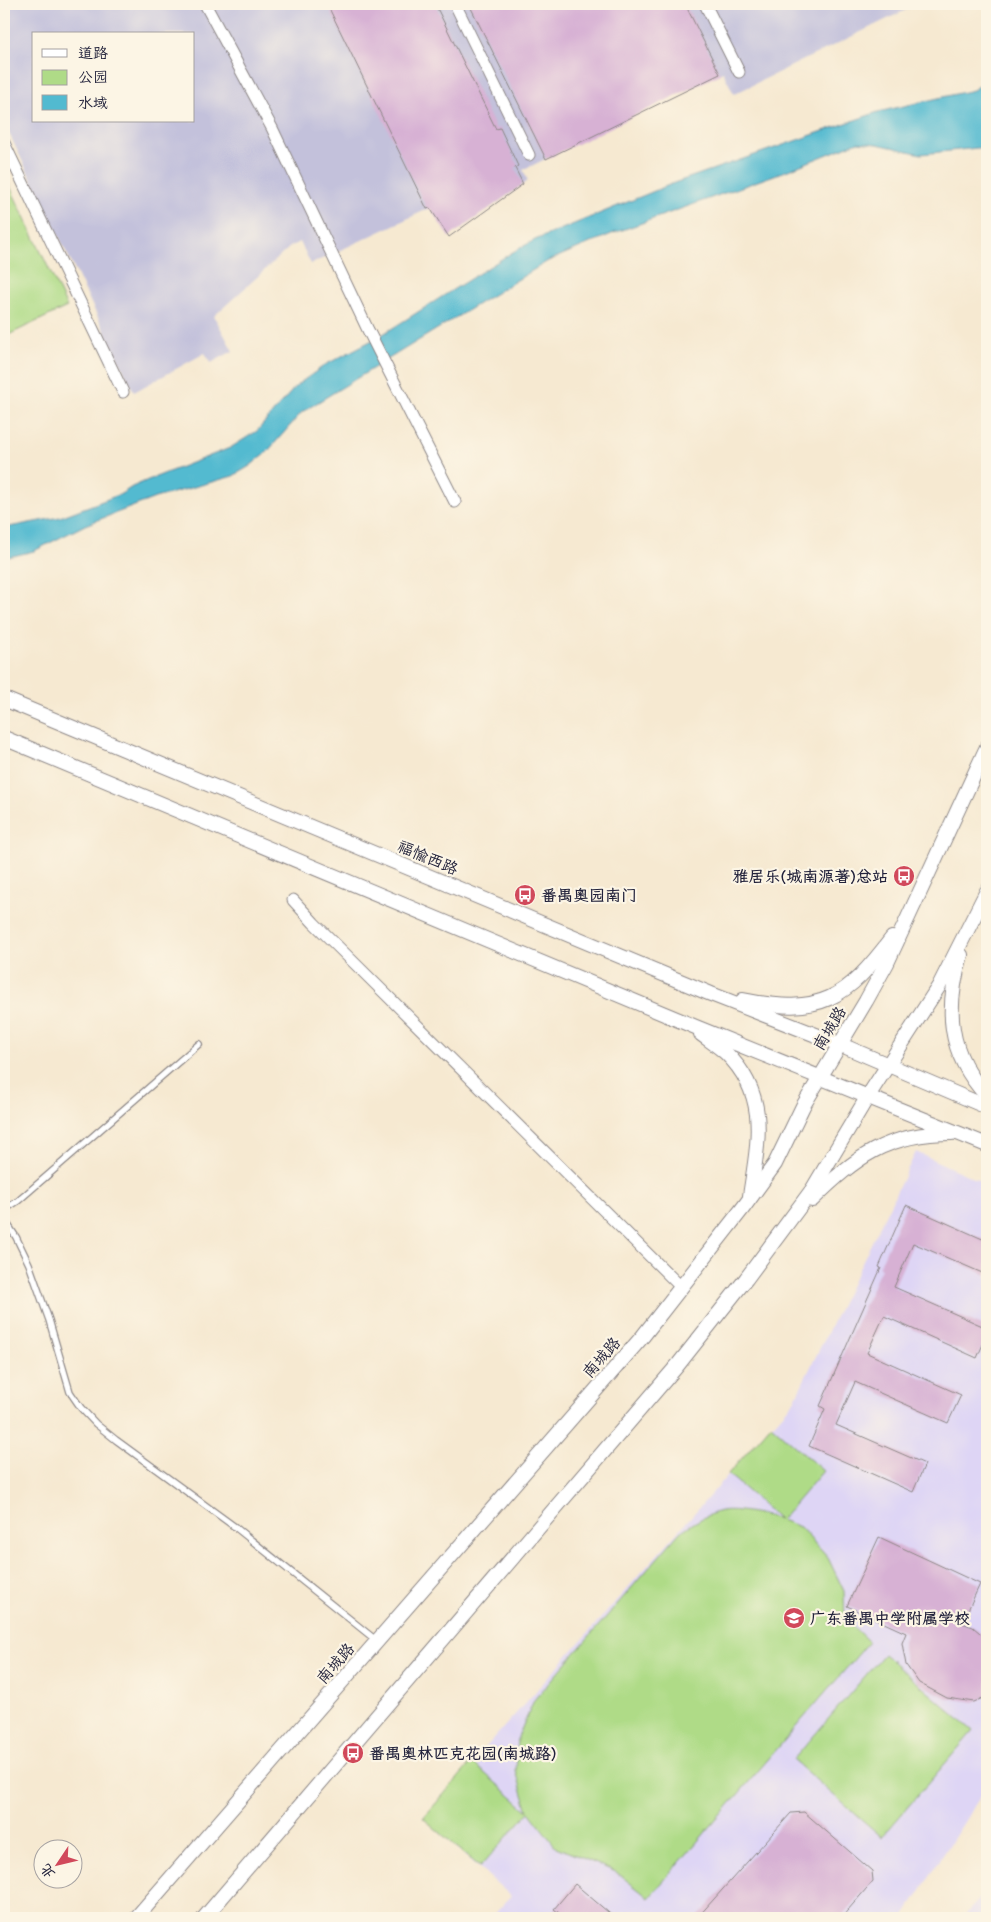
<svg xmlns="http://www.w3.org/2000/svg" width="991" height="1922" viewBox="0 0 991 1922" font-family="'Comic Neue','LXGW WenKai TC',sans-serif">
	<rect width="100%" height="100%" fill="#fcf5e5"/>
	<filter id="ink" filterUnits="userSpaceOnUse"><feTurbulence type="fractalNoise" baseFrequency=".02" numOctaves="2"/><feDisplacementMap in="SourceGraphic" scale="10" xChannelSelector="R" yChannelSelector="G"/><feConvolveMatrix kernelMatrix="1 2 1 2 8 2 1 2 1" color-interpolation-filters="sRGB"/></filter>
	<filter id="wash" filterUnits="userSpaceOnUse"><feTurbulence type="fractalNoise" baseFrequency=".0096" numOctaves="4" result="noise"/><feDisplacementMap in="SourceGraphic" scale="20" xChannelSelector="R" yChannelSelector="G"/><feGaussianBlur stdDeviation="1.12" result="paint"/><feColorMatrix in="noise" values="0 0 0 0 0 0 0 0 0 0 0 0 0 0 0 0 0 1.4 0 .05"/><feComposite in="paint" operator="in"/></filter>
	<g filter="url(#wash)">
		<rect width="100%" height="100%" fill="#f6e9d1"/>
		<!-- built -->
		<g fill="#ded5f5">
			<path d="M916,1152l71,32v602l-84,132h-412l20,-22 -88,-78 371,-417z"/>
			<path d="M987,1891v27h-25z"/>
		</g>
		<!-- industrial -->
		<path fill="#c3c1db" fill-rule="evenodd" d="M4,4h914l-184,90 -11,-22 -200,98 5,11 -79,56 -19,-29 -119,56 -11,-22 -10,5 -76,69 19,35 -22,12 -6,-10 -71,39 -130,-269zM34,34h160v87h-160z"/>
		<!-- green -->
		<g fill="#afdb87" stroke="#687e61">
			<path d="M4,174l63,133 -63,30z"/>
			<path d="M771,1425l52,46 -42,49 19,7 28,31 16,33 1,28 24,23 -220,256 -33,-26 -60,-25 -27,-35 -49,55 -57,-49 49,-56 56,49 -12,-40 2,-34 16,-37 146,-168c12,-8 27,-18 41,-21 13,-3 45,4 58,8l-51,-45z"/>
			<path d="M884,1654l89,77 -91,106 -89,-77z"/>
		</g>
		<!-- water -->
		<path fill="#52bad0" stroke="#3a6e86" d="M987,81v66l-66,7 -44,-10 -19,-2 -67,27 -177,64 -66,28 -246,151 -35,40 -17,14 -17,10 -78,22 -70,27 -51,26 -30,7v-30l56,-11 61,-23 11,-7 16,-7 82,-32 27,-17 40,-46 28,-20 55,-29 131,-83 24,-13 139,-57 204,-71 95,-22z"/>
		<g id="blocks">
			<!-- building -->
			<g fill="#d7b1d4">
				<path d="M327,4h108l61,125 4,-1 18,38 -3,2 8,16 -74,53 -19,-29 -3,1z"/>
				<path d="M469,4h216l35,70 -174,85z"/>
				<path d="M906,1205l81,36v34l-74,-32 -19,44 93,41v7l-10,23 -93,-42 -17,37 94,42 -13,28 -93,-41 -19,43 89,39 -12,28 -104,-46 16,-37 -5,-3 61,-138 -2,-1z"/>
				<path d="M879,1537l101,47 -18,39 11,4 14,12v57l-13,6 -27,-4 -28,-15 -13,-18 -4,-22 4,-10 -59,-27z"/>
				<path d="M804,1812l68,59 1,10 -32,37h-144l94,-105z"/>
				<path d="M575,1884l40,34h-50l-11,-9z"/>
			</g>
		</g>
	</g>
	<g filter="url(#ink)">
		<use href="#blocks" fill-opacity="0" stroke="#8c8686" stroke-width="1"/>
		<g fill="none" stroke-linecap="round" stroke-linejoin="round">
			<!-- service casing -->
			<g stroke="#8c8686" stroke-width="8">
				<g id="service">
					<path d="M4,1210l14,-9 181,-157"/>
					<path d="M4,1219l12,18 13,27 20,56 21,72 11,16 15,16 20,16 119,87 142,114"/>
				</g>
			</g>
			<!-- minor casing -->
			<g stroke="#8c8686" stroke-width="13">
				<g id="minor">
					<path d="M205,4l67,124 96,202 87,172"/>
					<path d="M455,4l74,151"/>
					<path d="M705,4l34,68"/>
					<path d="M4,143l119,249"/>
					<path d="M293,900l21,23 368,365"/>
				</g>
			</g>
			<!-- tertiary casing -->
			<g stroke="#8c8686" stroke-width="16">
				<g id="tertiary">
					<path d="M4,699l707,295 128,50 148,63"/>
					<path d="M4,738l694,290 289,117"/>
					<path d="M961,955c-16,54 -14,98 26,141"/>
					<path d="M743,1000c78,16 103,-1 149,-62"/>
					<path d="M701,1034c8,6 17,12 25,19 44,43 32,89 24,143"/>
					<path d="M812,1200c44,-43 75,-67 140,-67"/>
					<path d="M136,1918l507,-582 100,-128 32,-44 28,-58 63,-105 21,-38 100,-216"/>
					<path d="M204,1918l473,-552 69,-87 66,-89 56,-94 71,-110 48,-95"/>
				</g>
			</g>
			<!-- service -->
			<use href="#service" stroke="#fff" stroke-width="5.5"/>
			<!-- minor -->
			<use href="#minor" stroke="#fff" stroke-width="11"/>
			<!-- tertiary -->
			<use href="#tertiary" stroke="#fff" stroke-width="14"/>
		</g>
	</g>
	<!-- icons -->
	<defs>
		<g id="bus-disc" transform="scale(1.125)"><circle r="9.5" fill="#d1495b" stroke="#fcf5e5"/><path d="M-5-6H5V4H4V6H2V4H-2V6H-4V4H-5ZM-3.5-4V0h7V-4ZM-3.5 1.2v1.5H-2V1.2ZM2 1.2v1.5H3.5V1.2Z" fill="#fff"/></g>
		<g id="school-disc" transform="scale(1.125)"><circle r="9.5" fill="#d1495b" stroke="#fcf5e5"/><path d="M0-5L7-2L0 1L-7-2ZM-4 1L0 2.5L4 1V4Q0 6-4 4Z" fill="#fff"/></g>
	</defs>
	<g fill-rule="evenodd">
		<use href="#bus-disc" x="904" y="876"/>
		<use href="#bus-disc" x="525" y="895"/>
		<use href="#school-disc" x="794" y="1618"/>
		<use href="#bus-disc" x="353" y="1753"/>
	</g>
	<g text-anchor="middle" stroke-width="4.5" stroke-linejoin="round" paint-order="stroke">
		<!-- street labels -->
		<g font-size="16" fill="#22223b" stroke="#fcf5e5">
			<text transform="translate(428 857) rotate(23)" y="6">福愉西路</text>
			<text transform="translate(829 1028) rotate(-59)" y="6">南城路</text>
			<text transform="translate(601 1357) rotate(-49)" y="6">南城路</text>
			<text transform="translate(335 1663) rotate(-49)" y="6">南城路</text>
		</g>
		<!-- poi labels -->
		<g font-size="16" font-weight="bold" fill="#22223b" stroke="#fcf5e5" text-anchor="start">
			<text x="888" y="882" text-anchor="end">雅居乐(城南源著)总站</text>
			<text x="541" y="901">番禺奥园南门</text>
			<text x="810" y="1624">广东番禺中学附属学校</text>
			<text x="369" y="1759">番禺奥林匹克花园(南城路)</text>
		</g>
	</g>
	<!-- margin -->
	<rect width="991" height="1922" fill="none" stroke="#fcf5e5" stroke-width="20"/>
	<!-- legend -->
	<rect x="32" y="32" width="162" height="90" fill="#fcf5e5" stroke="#a5a1a1"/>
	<rect x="42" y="49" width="25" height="8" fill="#ffffff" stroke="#a5a1a1"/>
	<text x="78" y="58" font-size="15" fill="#22223b">道路</text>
	<rect x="42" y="70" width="25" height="15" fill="#afdb87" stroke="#a5a1a1"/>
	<text x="78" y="82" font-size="15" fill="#22223b">公园</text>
	<rect x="42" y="95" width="25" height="15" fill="#52bad0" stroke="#a5a1a1"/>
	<text x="78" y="108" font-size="15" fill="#22223b">水域</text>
	<!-- north arrow -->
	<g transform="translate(58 1864) rotate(235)"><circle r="24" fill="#fcf5e5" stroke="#a5a1a1"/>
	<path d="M0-4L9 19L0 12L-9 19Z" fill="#d1495b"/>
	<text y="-8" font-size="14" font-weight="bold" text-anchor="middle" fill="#22223b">北</text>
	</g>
</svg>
